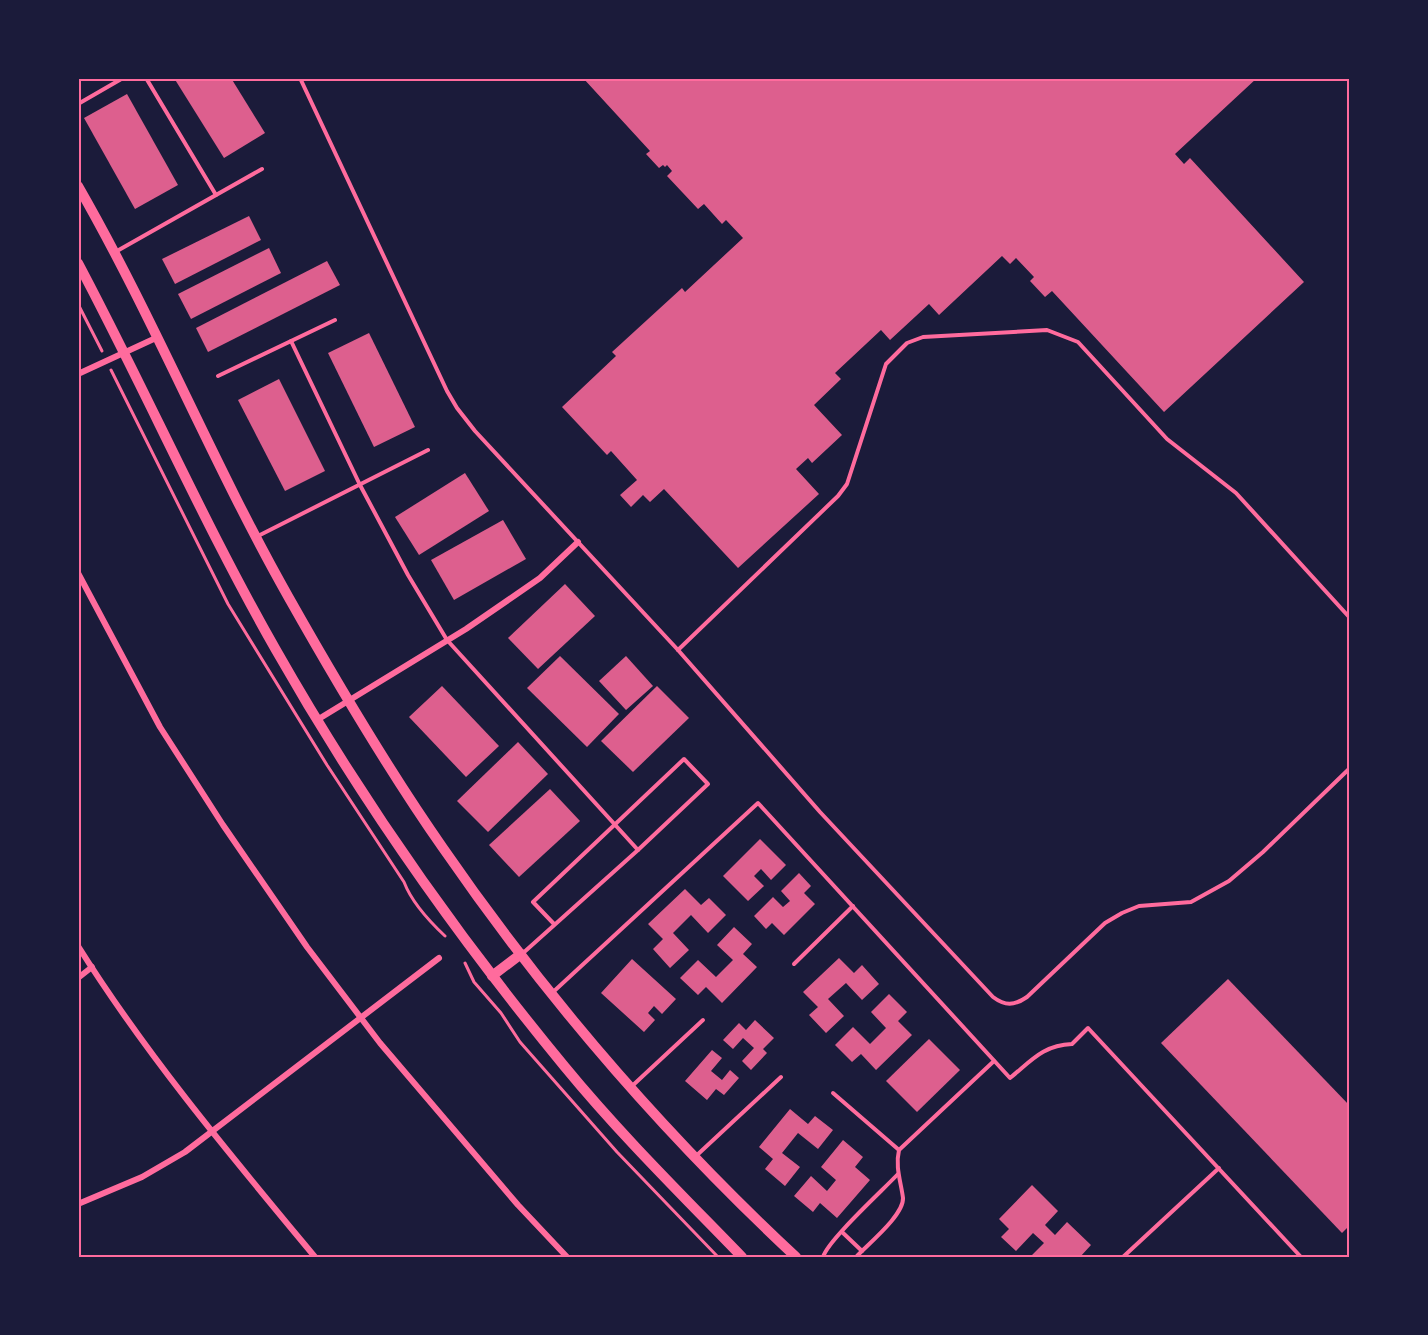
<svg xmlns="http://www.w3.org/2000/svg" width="1428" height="1335" viewBox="0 0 1428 1335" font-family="'IBM Plex Sans',sans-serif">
	<rect width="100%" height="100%" fill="#1b1b3a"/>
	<!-- building -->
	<g fill="#dd5f8e">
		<path d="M174,78h57l34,55 -41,25z"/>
		<path d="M583,78h674l-82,76 9,10 6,-6 114,124 -140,130 -112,-121 -7,6 -15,-16 4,-4 -18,-19 -6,6 -8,-8 -63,59 -10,-11 -39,36 -9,-10 -46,43 6,6 -27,26 28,30 -30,28 -4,-5 -12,11 23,25 -81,74 -74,-79 -14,13 -7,-7 -12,12 -11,-12 17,-15 -26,-29 -4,4 -45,-48 54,-51 -4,-4 70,-64 3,4 58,-54 -17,-18 -4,4 -18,-20 -6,5 -31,-33 5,-5 -5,-6 -2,2 -2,-2 -4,3 -13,-14 4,-3z"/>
		<path d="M127,94l51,91 -43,24 -51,-91z"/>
		<path d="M249,216l12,24 -86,44 -13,-25z"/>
		<path d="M269,248l12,25 -90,46 -13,-25z"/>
		<path d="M327,261l13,24 -132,67 -12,-24z"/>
		<path d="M369,333l46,94 -41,20 -46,-94z"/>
		<path d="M279,379l46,92 -40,20 -47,-91z"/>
		<path d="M465,473l24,38 -70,44 -24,-38z"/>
		<path d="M503,520l23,39 -72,41 -23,-40z"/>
		<path d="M565,584l30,32 -57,53 -30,-31z"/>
		<path d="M560,656l59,58 -32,33 -60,-59z"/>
		<path d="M626,656l27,30 -27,24 -27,-29z"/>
		<path d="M442,686l57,60 -33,31 -57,-60z"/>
		<path d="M657,686l32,32 -56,54 -32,-31z"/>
		<path d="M518,742l30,32 -60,58 -31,-31z"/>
		<path d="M550,789l30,32 -61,56 -30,-32z"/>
		<path d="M760,839l26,26 -15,15 -10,-11 -7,7 10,10 -16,15 -25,-25z"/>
		<path d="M799,873l12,13 -7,7 11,11 -31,31 -12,-12 -6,6 -12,-13 19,-19 10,10 7,-6 -9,-10z"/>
		<path d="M685,889l16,16 8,-7 17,17 -18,18 -17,-18 -18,18 16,17 -19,18 -17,-19 10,-10 -15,-15z"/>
		<path d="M734,927l18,17 -9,10 14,13 -35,36 -16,-16 -8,8 -18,-17 18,-18 18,17 17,-17 -16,-15z"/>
		<path d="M839,958l15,15 8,-8 17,19 -17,16 -16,-17 -18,16 16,17 -18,17 -17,-18 9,-8 -15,-15z"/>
		<path d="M632,959l44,40 -14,15 -8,-8 -6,7 7,7 -11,12 -43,-39z"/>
		<path d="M1228,979l122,127v119l-8,8 -181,-190z"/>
		<path d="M889,994l18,18 -9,9 14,14 -36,35 -15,-16 -9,8 -17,-17 18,-18 17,17 16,-16 -15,-16z"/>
		<path d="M755,1020l19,18 -11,11 4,4 -16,17 -9,-9 12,-13 -11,-10 -10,11 -10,-9 16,-17 7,7z"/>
		<path d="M929,1039l31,31 -43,42 -31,-31z"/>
		<path d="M712,1050l10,8 -11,13 11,9 8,-10 9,8 -15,17 -8,-6 -9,11 -22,-19z"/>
		<path d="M790,1109l18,15 7,-8 18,14 -15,19 -20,-16 -16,20 18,14 -15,19 -20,-17 8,-10 -14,-12z"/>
		<path d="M843,1140l20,17 -8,10 15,13 -33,38 -17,-15 -7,9 -19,-16 17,-20 16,15 9,-11 -15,-13z"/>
		<path d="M1032,1185l26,26 -13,14 10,10 12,-13 24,23 -11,12h-50l14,-14 -11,-10 -17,18 -15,-14 8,-8 -10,-10z"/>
	</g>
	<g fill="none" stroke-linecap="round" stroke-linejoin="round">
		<!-- path -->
		<g stroke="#ff6b9d" stroke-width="3">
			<path d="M78,304l24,47"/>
			<path d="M111,370l117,234 99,161 77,117c8,21 25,39 41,54"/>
			<path d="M465,963l9,19 27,31 19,29 97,110 101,105"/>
		</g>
		<!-- service -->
		<g stroke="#ff6b9d" stroke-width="4">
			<path d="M146,78l70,117"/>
			<path d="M300,78l147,313 10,17 18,23 203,219 142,162 173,185c12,9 21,9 34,0l78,-74 17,-10 17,-7 52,-4 38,-21 34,-29 87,-84"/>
			<path d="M78,104l45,-26"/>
			<path d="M117,251l145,-82"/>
			<path d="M291,341l69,144 48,90 39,65 191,210"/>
			<path d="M218,376l117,-56"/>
			<path d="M258,536l170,-86"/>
			<path d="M678,650l160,-154 9,-12 39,-120 21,-21 16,-6 124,-7 31,12 89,97 69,54 114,125"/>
			<path d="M522,954l116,-104 70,-66 -24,-25 -151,143 21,22"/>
			<path d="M794,964l59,-58"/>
			<path d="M552,993l206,-190 252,275c21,-17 33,-33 62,-34l16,-16 213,229"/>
			<path d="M631,1087l72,-67"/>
			<path d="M833,1093l66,57"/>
			<path d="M696,1156l85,-79"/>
			<path d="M842,1232l20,19"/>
			<path d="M823,1257c5,-17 60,-67 75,-83"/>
			<path d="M856,1257c12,-13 48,-42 47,-59 -2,-16 -8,-31 -4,-48l95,-89"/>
			<path d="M1123,1257l96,-89"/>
		</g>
		<!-- minor -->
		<g stroke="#ff6b9d" stroke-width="6">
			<path d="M78,374l80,-37"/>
			<path d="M78,573l82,154 63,98 84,122 73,96 138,162 49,52"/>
			<path d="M317,720l149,-91 48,-33 26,-18 38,-36"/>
			<path d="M78,946c69,110 154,211 237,311"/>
			<path d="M78,978l14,-11"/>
			<path d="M78,1204l64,-27 43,-25 254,-194"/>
		</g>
		<!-- secondary -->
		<g stroke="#ff6b9d" stroke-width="10">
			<path d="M78,186c77,134 135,278 211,412 48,85 98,170 154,250 102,148 221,286 353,409"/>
			<path d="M78,263c68,128 126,261 198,387 84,148 181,286 289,417 55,67 117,128 177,190"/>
			<path d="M492,976l29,-22"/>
		</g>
	</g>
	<!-- border -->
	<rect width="1428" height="1335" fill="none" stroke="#1b1b3a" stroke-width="159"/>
	<rect x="80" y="80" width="1268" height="1176" fill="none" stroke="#ff6b9d" stroke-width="2"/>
</svg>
